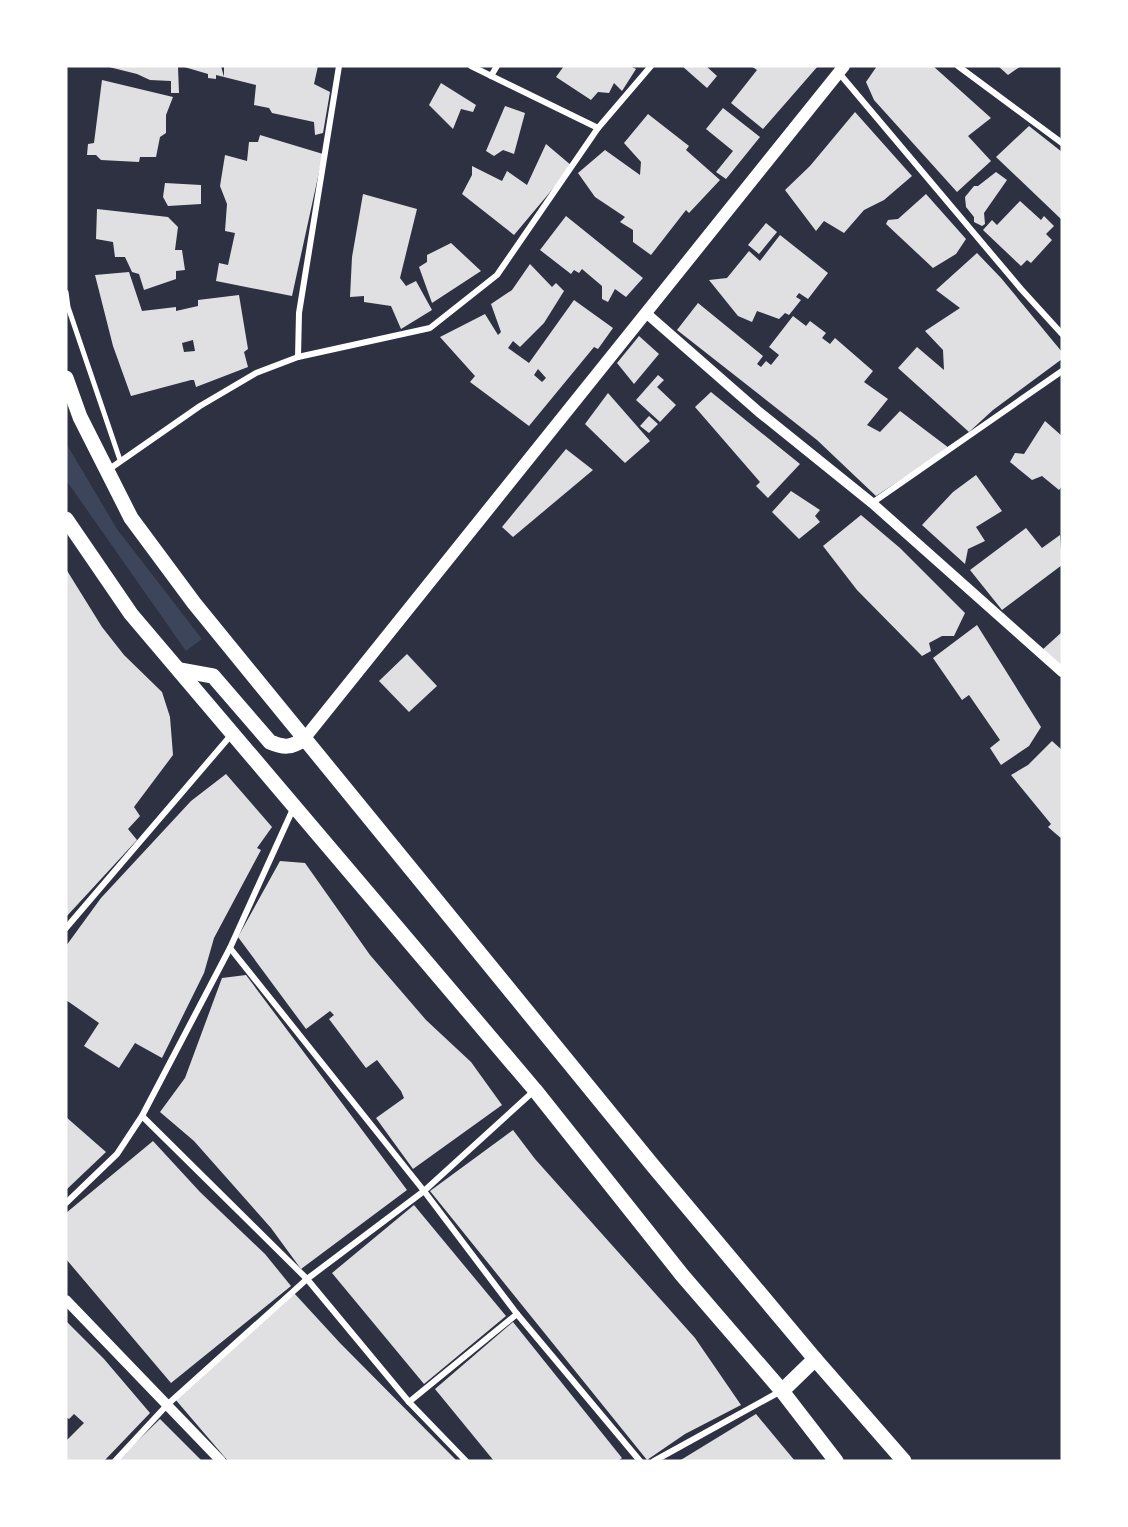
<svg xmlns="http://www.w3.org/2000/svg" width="1128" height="1527" viewBox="0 0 1128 1527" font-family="'Asap Condensed',sans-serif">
	<rect width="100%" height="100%" fill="#2d3142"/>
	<!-- green -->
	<path fill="#3c4559" d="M66,443l51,86 85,110 -16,12 -120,-171z"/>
	<!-- building -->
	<g fill="#e0e0e3" fill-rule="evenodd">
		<path d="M105,66l73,1 1,26h-8v-12l-21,-1 -13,-6z"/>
		<path d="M181,66h40l3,11v-11h94l-4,18 16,8 -7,41 -8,2 -1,-13 -42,-9 -3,-5 -15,-3 2,-20 -40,-10v4l-8,-1v-4z"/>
		<path d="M564,66h66l6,3 -14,22 -8,-8 -5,10 -11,-1 -7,8 -35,-23z"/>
		<path d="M682,66h24l11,10 -10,12z"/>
		<path d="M751,66h67l-55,63 -32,-26 26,-33z"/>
		<path d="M877,66h56l58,52 -23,18 23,25 -34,31 -83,-92 -8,-18z"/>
		<path d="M998,66h23l-13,9z"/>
		<path d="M102,80l71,17 -7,18v18l-6,4 -4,20h-16l-1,5 -38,-2 -5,-5h-9l1,-11 6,-1z"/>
		<path d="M441,83l35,22 -3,7 -12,-3 -8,20 -24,-24z"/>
		<path d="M505,106l20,7 -11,41 -11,-4 -9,6 -8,-5z"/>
		<path d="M723,108l37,29 -34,42 -10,-7 17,-21 -27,-22z"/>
		<path d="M855,112l57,64 -28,24 -20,10 -20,23 -20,-12 -8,10 -31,-41 25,-24z"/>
		<path d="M648,114l41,32 -3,4 34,30 -31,33 -3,-3 -35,45 -18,-13v-12l-13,-8 5,-5 -30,-20 -17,-24 27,-23 35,25 1,-13 -17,-19z"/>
		<path d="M1029,126l33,26v68l-66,-63z"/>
		<path d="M260,135l63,19 -31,142 -76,-15 3,-18 9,2 7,-32 -10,-2 2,-27 -7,-18 5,-31 22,6 2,-19h9z"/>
		<path d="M546,144l26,22 -58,69 -52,-41 10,-19v-9l30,15 5,-10 20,14z"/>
		<path d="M996,172l11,8 -23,33 1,11 -3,2 -8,-4v-5l-8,-10 -1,-10 9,-11h4z"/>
		<path d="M165,183l36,2v19l-33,2 -5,-9z"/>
		<path d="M363,194l54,15 -17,69 6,8 10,-5 16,29 -31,19 -10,-23 -27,-4v-6l-14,1 2,-40z"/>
		<path d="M926,194l40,45 -10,15 -23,14 -47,-44 2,-4 10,-1z"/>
		<path d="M1020,201l21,19 3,-4 10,10 -8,8 6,6 -21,23 -4,-3 -6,6 -38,-36 9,-10 5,5z"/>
		<path d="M97,209l71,8 10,10 -3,23h7l3,20 -9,1v8l-32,11 -5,-16 -7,-2 -7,-15h-10l-2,-15 -17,-3z"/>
		<path d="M566,216l77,62 -17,19 -11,-8 -7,13 -6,-3v-13l-20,-17 -3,4 -5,-3 -3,4 -31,-24z"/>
		<path d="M766,223l11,9 -18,22 -11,-9z"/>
		<path d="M780,235l48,38 -20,26 -9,-6 -3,4 5,3 -12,15 -4,-2 -6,6 -22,-8 -5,11 -14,-6 -29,-36 18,-2 22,-27 11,10z"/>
		<path d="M451,243l30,28 -49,32 -13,-36 8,-5v-7z"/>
		<path d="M977,253l24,25 61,74v7l-69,51 -24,22 -71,-64 19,-21 27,23 -1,-20 -18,-19 35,-23 -24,-18z"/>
		<path d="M530,264l22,23 4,-4 8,8 -20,32 -24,24 -7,-6 -5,7 21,15 45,-63 39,28 -15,21 -4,-2 -65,79 -59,-44 5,-6 -35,-39 45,-23 13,21 3,-3 -10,-28 21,-14zM538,369l8,9 -4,4 -8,-7z"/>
		<path d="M129,272l13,39 34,-4v4l22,-5v-6l41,-5 9,54 -4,3 4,15 -52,20 -2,-7h-3l-60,16 -18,-50 -18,-71zM193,340l2,11 -11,1 -2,-9z"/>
		<path d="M698,303l65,53 -6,8 4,3 5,-6 5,4 8,-10 -10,-8 24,-31 13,10 4,-5 16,12 -4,5 8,6 5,-6 38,33 -9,11 24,17 -21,26 13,7 20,-21 49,37 -73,48 -59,-56 -140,-110z"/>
		<path d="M639,336l20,18 -25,30 -17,-21z"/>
		<path d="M658,375l6,5 -7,7 19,18 -16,17 -24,-22z"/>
		<path d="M711,392l89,72 -32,34 -12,-12 4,-4 -65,-75z"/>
		<path d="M608,393l42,48 -25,22 -40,-39z"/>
		<path d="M649,416l9,8 -9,9 -9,-7z"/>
		<path d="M1045,421l17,15v50l-3,4 -17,-14 -10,4 -22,-18 5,-9 9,1z"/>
		<path d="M566,449l27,21 -80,67 -11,-10z"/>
		<path d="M976,475l26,36 -26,16 9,14 -17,8 -3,15 -43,-39 31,-33z"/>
		<path d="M791,491l29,19 -5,6 5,6 -21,17 -27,-27z"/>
		<path d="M861,515l39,33 65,65 -11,23h-12l-13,7 2,8 -9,5 -65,-66 -34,-44z"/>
		<path d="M1026,528l16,20 18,-13 2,30 -60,45 -32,-40z"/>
		<path d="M66,569l36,58 22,28 38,37 8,25 3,38 -39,52 6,9 -12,13 9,11 -71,77z"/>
		<path d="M977,625l64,102 -12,19 -28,19 -11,-17 10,-8 -31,-45 -7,5 -29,-42z"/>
		<path d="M1062,632v37l-21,-18z"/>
		<path d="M407,654l30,32 -28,26 -30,-31z"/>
		<path d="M1052,741l10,9v89l-14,-12 3,-3 -40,-49 17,-10z"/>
		<path d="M226,774l46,53 -15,21 4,2 -47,88 -10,35 -42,85 -27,-15 -16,25 -35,-22 15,-23 -33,-23v-54l35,-48 90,-97z"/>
		<path d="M280,861l25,2 65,92 56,65 45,42 31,43 -89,64 -37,-51 28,-20 -3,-7 -24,-31 -11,8 -37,-49 5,-4 -4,-4 -24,18 -68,-92z"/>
		<path d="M246,975l161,215 -106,79 -30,-41 -77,-87 -34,-29 25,-34 37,-100z"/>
		<path d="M66,1117l40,35 -40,38z"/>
		<path d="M513,1130l22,29 160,179 46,67 -56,29 -38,26 -217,-269z"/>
		<path d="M153,1141l47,51 65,62 26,32 -120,97 -105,-124v-46z"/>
		<path d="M414,1205l92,111 -82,68 -92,-111z"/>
		<path d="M294,1293l46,50 117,118h-229l-53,-62z"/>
		<path d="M66,1321l38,38 46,54 -46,48h-38v-20l18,-18 -10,-9 -5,5 -3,-2z"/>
		<path d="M513,1322l109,136 -4,3h-124l-59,-72z"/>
		<path d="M756,1414l39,47h-116l5,-3z"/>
		<path d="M160,1419l42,42h-85l5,-5z"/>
	</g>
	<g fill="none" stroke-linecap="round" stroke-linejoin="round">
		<!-- pedestrian -->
		<path stroke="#fff" stroke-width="5" d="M66,292l2,15 52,153"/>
		<!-- minor -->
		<g stroke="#fff" stroke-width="6">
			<path d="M471,66l127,62"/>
			<path d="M958,66l104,77"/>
			<path d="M839,73l182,216 41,45"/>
			<path d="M491,76l6,-10"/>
			<path d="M298,357l1,-44 40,-247"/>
			<path d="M108,470l92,-64 56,-33 42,-16 132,-29 67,-53 101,-147 53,-62"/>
			<path d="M872,503l190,-132"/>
			<path d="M66,928l166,-194"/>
			<path d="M230,948l194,243 93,123 123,147"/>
			<path d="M142,1116l165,163 102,123 57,59"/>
			<path d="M66,1203l51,-49 25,-38 88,-168 63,-139"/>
			<path d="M409,1402l108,-88"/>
			<path d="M115,1461l53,-57 139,-125 117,-88 111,-101"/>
			<path d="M654,1461l127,-70"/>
		</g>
		<!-- tertiary -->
		<g stroke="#fff" stroke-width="10">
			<path d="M646,313l113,99 113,91 190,169"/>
			<path d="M66,1300l155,161"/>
		</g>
		<!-- secondary -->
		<path stroke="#fff" stroke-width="12" d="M304,739l540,-673"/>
		<!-- primary -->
		<g stroke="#fff" stroke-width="15">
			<path d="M66,378l14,39 51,101 63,85 460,564 161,192 89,102"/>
			<path d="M66,519l65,95 404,476 147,185 100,116 54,70"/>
			<path d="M180,670l33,6 57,66c14,6 21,6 34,-3"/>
			<path d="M782,1391l33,-32"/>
		</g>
	</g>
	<!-- border -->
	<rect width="1128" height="1527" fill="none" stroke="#ffffff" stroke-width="135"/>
</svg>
